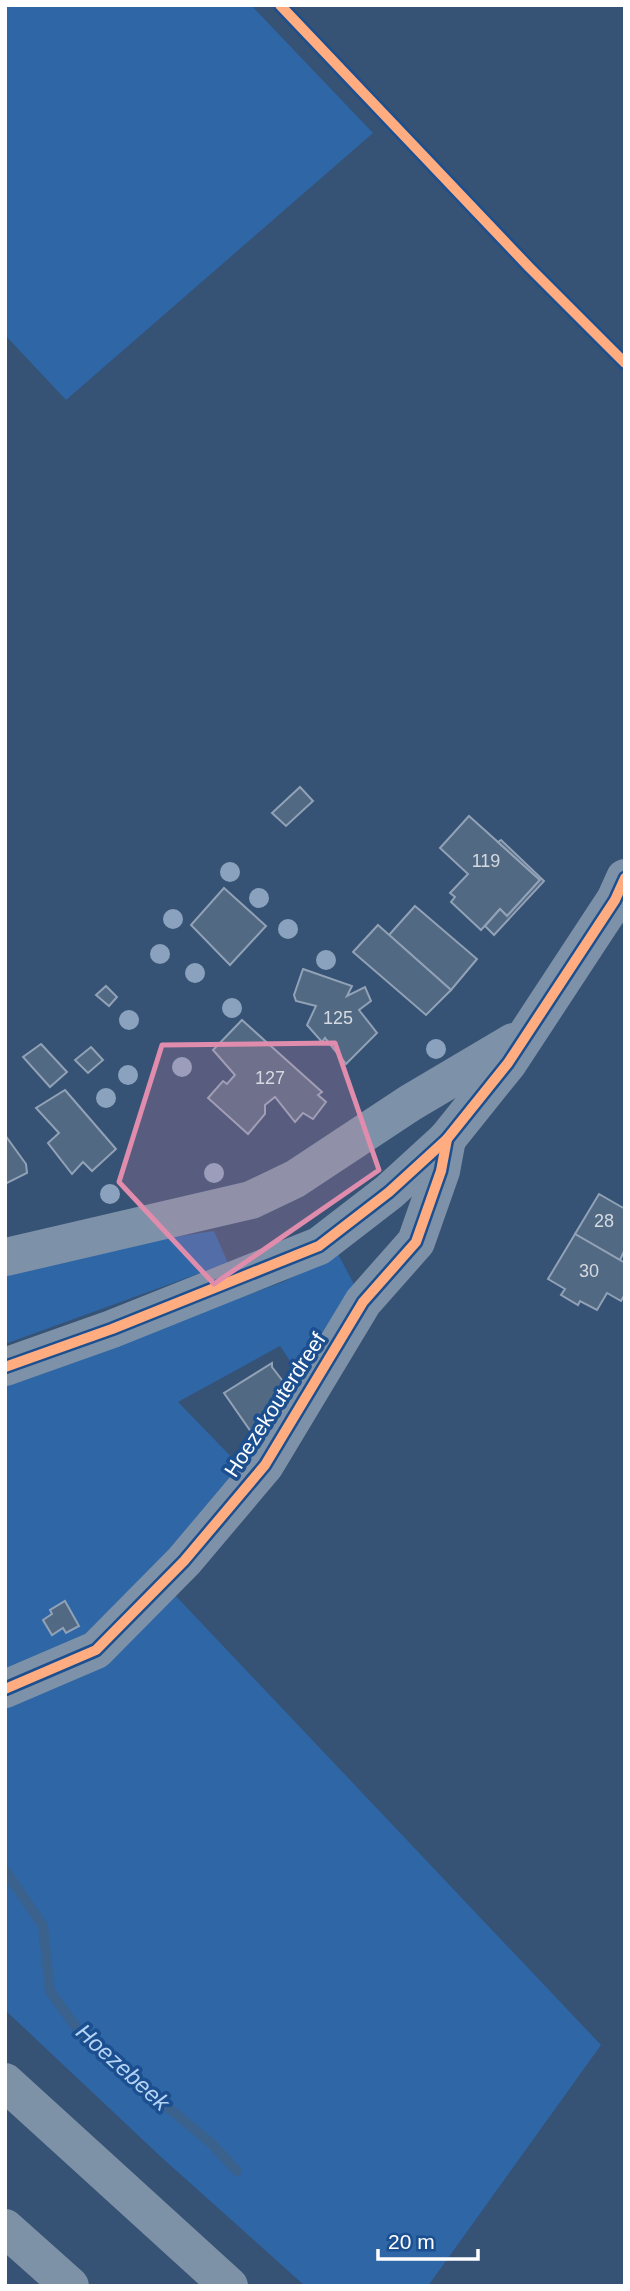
<svg xmlns="http://www.w3.org/2000/svg" width="630" height="2291" viewBox="0 0 630 2291" font-family="Arial,sans-serif">
	<rect width="100%" height="100%" fill="#365274"/>
	<!-- green -->
	<g fill="#2f66a5">
		<path d="M5,5h246l122,128 -307,267 -61,-65z"/>
		<path d="M214,1231l14,32 -223,81v-82z"/>
		<path d="M338,1254l18,34 -56,88 -20,-30 -102,56 68,70 -154,167 -87,41v-298l278,-100z"/>
		<path d="M173,1593l428,452 -173,241h-123l-145,-130 -155,-146v-308z"/>
	</g>
	<g fill="none" stroke-linecap="round" stroke-linejoin="round">
		<!-- stream -->
		<path stroke="#3b618d" stroke-width="10" d="M5,1870l38,56 7,65 33,46 128,106 26,28"/>
	</g>
	<!-- building -->
	<g fill="#526984" stroke="#92a2b6" stroke-width="2">
		<path d="M300,787l13,14 -27,25 -14,-13z"/>
		<path d="M469,816l71,64 -33,36 -7,-7 -19,21 -30,-28 4,-5 -5,-4 18,-19 -28,-26z"/>
		<path d="M501,840l43,41 -50,54 -9,-9 15,-17 7,7 33,-36 -42,-38z"/>
		<path d="M224,888l42,38 -36,39 -39,-40z"/>
		<path d="M415,906l62,53 -26,31 -62,-55z"/>
		<path d="M378,925l73,65 -25,25 -73,-63z"/>
		<path d="M303,969l49,17 -5,10 18,-9 6,14 -12,9 18,23 -31,31 -21,-26 -3,4 -15,-17 9,-19 -20,-5 -2,-6z"/>
		<path d="M106,986l11,11 -8,9 -13,-11z"/>
		<path d="M242,1020l80,72 -4,3 8,7 -13,17 -10,-6 -8,9 -20,-25 -10,8v9l-17,20 -40,-36 15,-17 4,3 8,-9 -22,-25z"/>
		<path d="M41,1044l26,28 -17,15 -27,-30z"/>
		<path d="M91,1047l12,13 -15,13 -13,-13z"/>
		<path d="M65,1090l51,59 -24,22 -9,-9 -11,12 -24,-31 11,-10 -23,-25z"/>
		<path d="M5,1135l21,29 1,9 -22,11z"/>
		<path d="M599,1194l26,15v40l-5,11 -45,-26z"/>
		<path d="M575,1234l50,29v31l-4,7 -14,-8 -10,17 -17,-9 -2,4 -17,-10 4,-6 -17,-10z"/>
		<path d="M272,1363v4l17,22 -31,53 -34,-49z"/>
		<path d="M65,1601l14,25 -13,7 -3,-5 -11,7 -9,-15 9,-6 -2,-4z"/>
	</g>
	<g fill="none" stroke-linecap="round" stroke-linejoin="round">
		<!-- minor -->
		<g stroke="#7d92a8" stroke-width="38">
			<path d="M6,1257l245,-57 44,-21 115,-76 103,-61"/>
			<path d="M5,1367l107,-38 207,-83 70,-54 58,-53 61,-76 107,-163 10,-22"/>
			<path d="M5,1689l91,-39 88,-89 81,-96 98,-163 53,-60 25,-71 6,-32"/>
		</g>
		<!-- highway -->
		<g stroke="#7e92a7" stroke-width="38">
			<path d="M5,2082l224,204"/>
			<path d="M5,2228l65,58"/>
		</g>
		<!-- cycleway casing -->
		<g stroke="#1b4f8f" stroke-width="15">
			<g id="cycleway">
				<path d="M280,5l249,262 96,96"/>
				<path d="M5,1367l107,-38 207,-83 70,-54 58,-53 61,-76 107,-163 10,-22"/>
				<path d="M5,1689l91,-39 88,-89 81,-96 98,-163 53,-60 25,-71 6,-32"/>
			</g>
		</g>
		<!-- cycleway -->
		<use href="#cycleway" stroke="#ffac80" stroke-width="10"/>
	</g>
	<!-- trees -->
	<g fill="#8aa2be">
		<circle cx="230" cy="872" r="10"/>
		<circle cx="259" cy="898" r="10"/>
		<circle cx="173" cy="919" r="10"/>
		<circle cx="288" cy="929" r="10"/>
		<circle cx="160" cy="954" r="10"/>
		<circle cx="326" cy="960" r="10"/>
		<circle cx="195" cy="973" r="10"/>
		<circle cx="232" cy="1008" r="10"/>
		<circle cx="129" cy="1020" r="10"/>
		<circle cx="436" cy="1049" r="10"/>
		<circle cx="182" cy="1067" r="10"/>
		<circle cx="128" cy="1075" r="10"/>
		<circle cx="106" cy="1098" r="10"/>
		<circle cx="214" cy="1173" r="10"/>
		<circle cx="110" cy="1194" r="10"/>
	</g>
	<!-- marked area -->
	<path fill="#e08cad" fill-opacity="0.2" stroke="#e08cad" stroke-width="5" stroke-linejoin="round" d="M335,1043l44,127 -165,114 -95,-102 43,-137z"/>
	<g text-anchor="middle" stroke-width="7" stroke-linejoin="round" paint-order="stroke">
		<!-- number labels -->
		<g font-size="18" fill="#d4dae0">
			<text x="486" y="867">119</text>
			<text x="338" y="1024">125</text>
			<text x="270" y="1084">127</text>
			<text x="604" y="1227">28</text>
			<text x="589" y="1277">30</text>
		</g>
		<!-- street labels -->
		<g font-size="21" fill="#fff" stroke="#1b4f8f">
			<text transform="translate(275 1405) rotate(-57)" y="7">Hoezekouterdreef</text>
		</g>
		<!-- water labels -->
		<g font-size="23" font-style="italic" fill="#b5d3f5" stroke="#1b4f8f">
			<text transform="translate(123 2067) rotate(42)" y="8">Hoezebeek</text>
		</g>
	</g>
	<!-- border -->
	<rect width="630" height="2291" fill="none" stroke="#ffffff" stroke-width="14"/>
	<!-- scale -->
	<path d="M378 2249v10h100v-10" fill="none" stroke="#ffffff" stroke-width="3.5"/>
	<text x="388" y="2249" font-size="21" fill="#ffffff" stroke="#1b4f8f" stroke-width="5" paint-order="stroke">20 m</text>
</svg>
